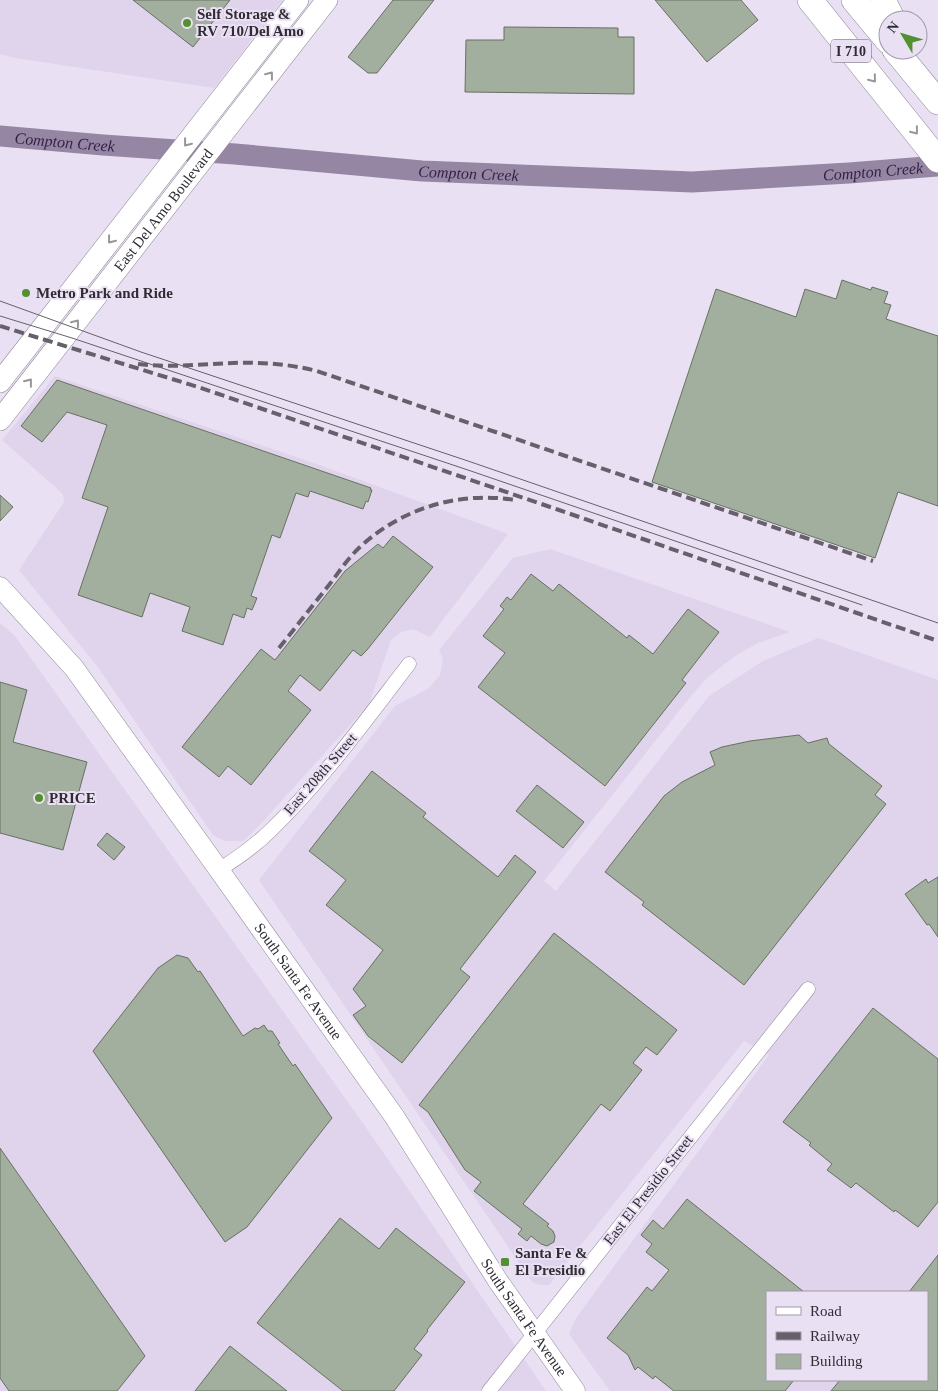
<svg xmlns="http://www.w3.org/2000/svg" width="938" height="1391" viewBox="0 0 938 1391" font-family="Georgia,serif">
	<rect width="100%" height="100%" fill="#eae0f3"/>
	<!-- built -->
	<g fill="#e0d3ec" fill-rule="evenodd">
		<path d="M0,0h283l-69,88 -199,-30 -15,-4z"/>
		<path d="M55,376l259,87 194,71 -78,103 -17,-8 -12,3 -10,8 -22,64 -112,124 -14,13h-19l-11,-6 -116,-169 -78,-96 45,-68 -1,-8 -61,-54z"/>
		<path d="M550,549l240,83 -32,11 -23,13 -28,22 -16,18 -147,185 12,10 153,-195 54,-35 55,-23 120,42v711h-328l-41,-57 7,-16 193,-263 -25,-14 -195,244h-9l-8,-3 -273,-402 136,-174 34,-18 11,-13 3,-16 -4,-9 74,-92zM767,1292h160v88h-160z"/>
		<path d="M0,623l15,13 350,490 181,265h-546z"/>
	</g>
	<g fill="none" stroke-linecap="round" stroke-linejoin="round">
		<!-- river -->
		<path stroke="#9587a3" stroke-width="21" id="s1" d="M0,136l103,9 132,9 187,17 270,11 157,-9 89,-7"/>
	</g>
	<!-- building -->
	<g fill="#a2ae9e" stroke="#677162">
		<path d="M133,0h97l-37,47z"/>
		<path d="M393,0h41l-57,73h-9l-20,-16z"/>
		<path d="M655,0h86l17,20 -51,42z"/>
		<path d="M504,27l114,1v9h16v57l-169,-2 1,-52h38z"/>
		<path d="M842,280l29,10 1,-3 16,5 -4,11 7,2 -5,14 52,17v170l-40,-14 -23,66 -223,-76 64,-193 80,28 9,-28 31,10z"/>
		<path d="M57,380l314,108 -1,2h2l-4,12 -2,-1 -3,8 -53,-18 -2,6 -12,-4 -16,45 -8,-3 -21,61 6,2 -5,12 -5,-2 -3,10 -11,-4 -10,31 -41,-14 8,-24 -40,-14 -8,24 -64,-22 30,-88 -26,-9 25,-73 -40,-13 -25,30 -21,-16z"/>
		<path d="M0,495l13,12 -13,14z"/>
		<path d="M393,536l40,31 -66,83 -6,6 -8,-6 -33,41 -20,-16 -12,16 23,19 -60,75 -23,-19 -9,11 -37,-30 79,-98 14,11 70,-89 33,-27 5,4z"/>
		<path d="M531,574l22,17 6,-7 68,54 2,-3 24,19 35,-45 31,23 -37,48 4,3 -81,103 -127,-99 27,-34 -22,-17 21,-27 -4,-3 7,-9 4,3z"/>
		<path d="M0,682l27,8 -14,52 74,20 -24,88 -63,-17z"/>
		<path d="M799,735l9,8 19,-5 2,6 53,42 -7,9 11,9 -142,181 -102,-80 2,-3 -39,-30 59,-76 18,-14 33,-17 -5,-13 12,-5 28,-6z"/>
		<path d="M372,771l54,42 -3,4 75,60 17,-22 21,17 -76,97 10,8 -68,86 -34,-27 -15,-21 13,-9 -13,-17 30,-39 -57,-45 20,-25 -37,-29z"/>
		<path d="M537,785l47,37 -21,26 -47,-37z"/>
		<path d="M107,833l18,14 -11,13 -17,-15z"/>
		<path d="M938,877v60l-9,-13 -2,1 -22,-31 21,-15 2,4z"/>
		<path d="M554,933l123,97 -20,25 -11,-8 -13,16 9,7 -32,41 -9,-7 -78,100 26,20 -2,2 6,5 2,5 -1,6 -7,4 -6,-2 -10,-8 -4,5 -9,-7 4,-5 -48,-38 7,-9 -16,-12 -37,-58 -9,-7z"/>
		<path d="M177,955l11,3 10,14 2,-1 43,65 12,-8 3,1 6,-4 4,6h4l8,12 -2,1 15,22 2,-2 37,54 -85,109 -22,15 -132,-191 65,-83z"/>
		<path d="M873,1008l65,51v143l-20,25 -23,-17 -1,2 -38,-29 -5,5 -24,-18 5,-6 -23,-19 2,-2 -28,-21z"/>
		<path d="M0,1148l145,208 -28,35h-108l-9,-13z"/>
		<path d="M687,1199l117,93h-37v88h27l-9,11h-111l-19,-15 -2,3 -15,-12 -3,3 -7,-15 -21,-17 40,-51 5,4 17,-21 -23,-18 6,-8 -11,-9 12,-15 10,9z"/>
		<path d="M340,1218l39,31 17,-21 69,54 -38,48 1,1 -14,18 8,6 -28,36h-51l-86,-68z"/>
		<path d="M938,1255v136h-107l9,-11h87v-88h-18z"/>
		<path d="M230,1346l57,45h-92z"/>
	</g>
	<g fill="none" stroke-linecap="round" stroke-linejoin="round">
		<!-- street casing -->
		<g stroke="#8e8697" stroke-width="15">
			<g id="street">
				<path d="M219,870c18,-12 36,-24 51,-39 52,-50 95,-110 139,-167"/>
				<path d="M489,1391l319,-402"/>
			</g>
		</g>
		<!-- secondary casing -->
		<g stroke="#8e8697" stroke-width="21">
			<g id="secondary">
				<path id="s2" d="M0,587l74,81 145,202 175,246 104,165 77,110"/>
			</g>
		</g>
		<!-- primary casing -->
		<g stroke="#8e8697" stroke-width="22">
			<g id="primary">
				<path d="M0,382l298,-382"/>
				<path id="s3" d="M0,420l327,-420"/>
			</g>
		</g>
		<!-- highway casing -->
		<g stroke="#8e8697" stroke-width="26">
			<g id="highway">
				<path d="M810,0l128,160"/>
				<path d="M854,0l34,41"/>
				<path d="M883,0l10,20"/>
				<path d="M895,50l43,52"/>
			</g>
		</g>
		<!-- street -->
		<use href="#street" stroke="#fff" stroke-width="14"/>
		<!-- secondary -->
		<use href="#secondary" stroke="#fff" stroke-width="20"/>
		<!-- primary -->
		<use href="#primary" stroke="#fff" stroke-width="21"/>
		<!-- highway -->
		<use href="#highway" stroke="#fff" stroke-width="25"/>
		<!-- tram -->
		<g stroke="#66606b" stroke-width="1">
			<path d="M0,301l141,51 327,109 470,162"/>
			<path d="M0,316l72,22 393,131 397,136"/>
		</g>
		<!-- rail -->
		<g stroke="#66606b" stroke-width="4" stroke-dasharray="10 5" stroke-linecap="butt">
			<path d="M0,326l198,61 361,123 379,131"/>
			<path d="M138,364c32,4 64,0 95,-1 29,-1 56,1 84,8l556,190"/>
			<path d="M279,648c17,-21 33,-42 50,-63 10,-13 19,-27 31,-38 42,-39 99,-56 155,-47"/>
		</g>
	</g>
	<!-- one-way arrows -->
	<defs><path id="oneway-chevron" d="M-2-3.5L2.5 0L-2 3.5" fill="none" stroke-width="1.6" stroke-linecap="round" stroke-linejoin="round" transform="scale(1.25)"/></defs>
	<g stroke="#989699">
		<use href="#oneway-chevron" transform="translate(270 75) rotate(-52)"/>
		<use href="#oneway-chevron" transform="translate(873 79) rotate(51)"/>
		<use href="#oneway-chevron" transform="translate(915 131) rotate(52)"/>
		<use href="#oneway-chevron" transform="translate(187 143) rotate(128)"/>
		<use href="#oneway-chevron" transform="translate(111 240) rotate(128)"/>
		<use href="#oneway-chevron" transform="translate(76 323) rotate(-52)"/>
		<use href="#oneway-chevron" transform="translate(29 382) rotate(-52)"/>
	</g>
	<!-- markers -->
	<g fill="#529030" stroke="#eae0f3" stroke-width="2">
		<circle cx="187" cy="23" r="5"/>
		<circle cx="26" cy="293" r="5"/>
		<circle cx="39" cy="798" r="5"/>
		<rect x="500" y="1257" width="10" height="10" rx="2.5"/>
	</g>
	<g text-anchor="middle" stroke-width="4" stroke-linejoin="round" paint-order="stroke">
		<!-- shield labels -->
		<rect fill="#eae0f3" stroke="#68626d" stroke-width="1" x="831" y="39.5" width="40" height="23" rx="4"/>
		<g font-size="14" font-weight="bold" fill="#302c33">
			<text x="851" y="56">I 710</text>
		</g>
		<!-- poi labels -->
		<g font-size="15" font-weight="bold" fill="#302c33" stroke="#eae0f3" text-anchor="start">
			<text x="197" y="19">Self Storage &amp;<tspan x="197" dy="17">RV 710/Del Amo</tspan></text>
			<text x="36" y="298">Metro Park and Ride</text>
			<text x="49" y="803">PRICE</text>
			<text x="515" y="1258">Santa Fe &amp;<tspan x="515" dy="17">El Presidio</tspan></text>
		</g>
		<!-- street labels -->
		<g font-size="15" fill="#302c33" stroke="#eae0f3">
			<text dy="5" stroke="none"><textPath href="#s3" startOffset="266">East Del Amo Boulevard</textPath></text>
			<text transform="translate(320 774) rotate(-49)" y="5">East 208th Street</text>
			<text dy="5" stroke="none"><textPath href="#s2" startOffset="495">South Santa Fe Avenue</textPath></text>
			<text transform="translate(648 1190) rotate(-52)" y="5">East El Presidio Street</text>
			<text dy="5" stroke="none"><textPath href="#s2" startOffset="900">South Santa Fe Avenue</textPath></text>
		</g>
		<!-- water labels -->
		<g font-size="16" font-style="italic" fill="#351f47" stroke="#eae0f3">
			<text dy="6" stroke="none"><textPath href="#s1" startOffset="65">Compton Creek</textPath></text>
			<text dy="6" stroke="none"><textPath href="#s1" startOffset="875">Compton Creek</textPath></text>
			<text dy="6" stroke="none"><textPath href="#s1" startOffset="470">Compton Creek</textPath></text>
		</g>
	</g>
	<!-- legend -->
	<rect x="766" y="1291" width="162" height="90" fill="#eae0f3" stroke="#a098a6"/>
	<rect x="776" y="1307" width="25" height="8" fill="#ffffff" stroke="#a098a6"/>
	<text x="810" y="1316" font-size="15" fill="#302c33">Road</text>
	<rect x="776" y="1332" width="25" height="8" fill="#66606b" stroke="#a098a6"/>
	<text x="810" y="1341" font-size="15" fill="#302c33">Railway</text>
	<rect x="776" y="1354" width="25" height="15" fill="#a2ae9e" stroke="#a098a6"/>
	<text x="810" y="1366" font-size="15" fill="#302c33">Building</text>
	<!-- north arrow -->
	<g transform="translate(903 35) rotate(308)"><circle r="24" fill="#eae0f3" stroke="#a098a6"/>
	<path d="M0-4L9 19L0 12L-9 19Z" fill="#529030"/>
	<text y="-8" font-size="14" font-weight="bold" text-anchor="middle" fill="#302c33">N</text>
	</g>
</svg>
